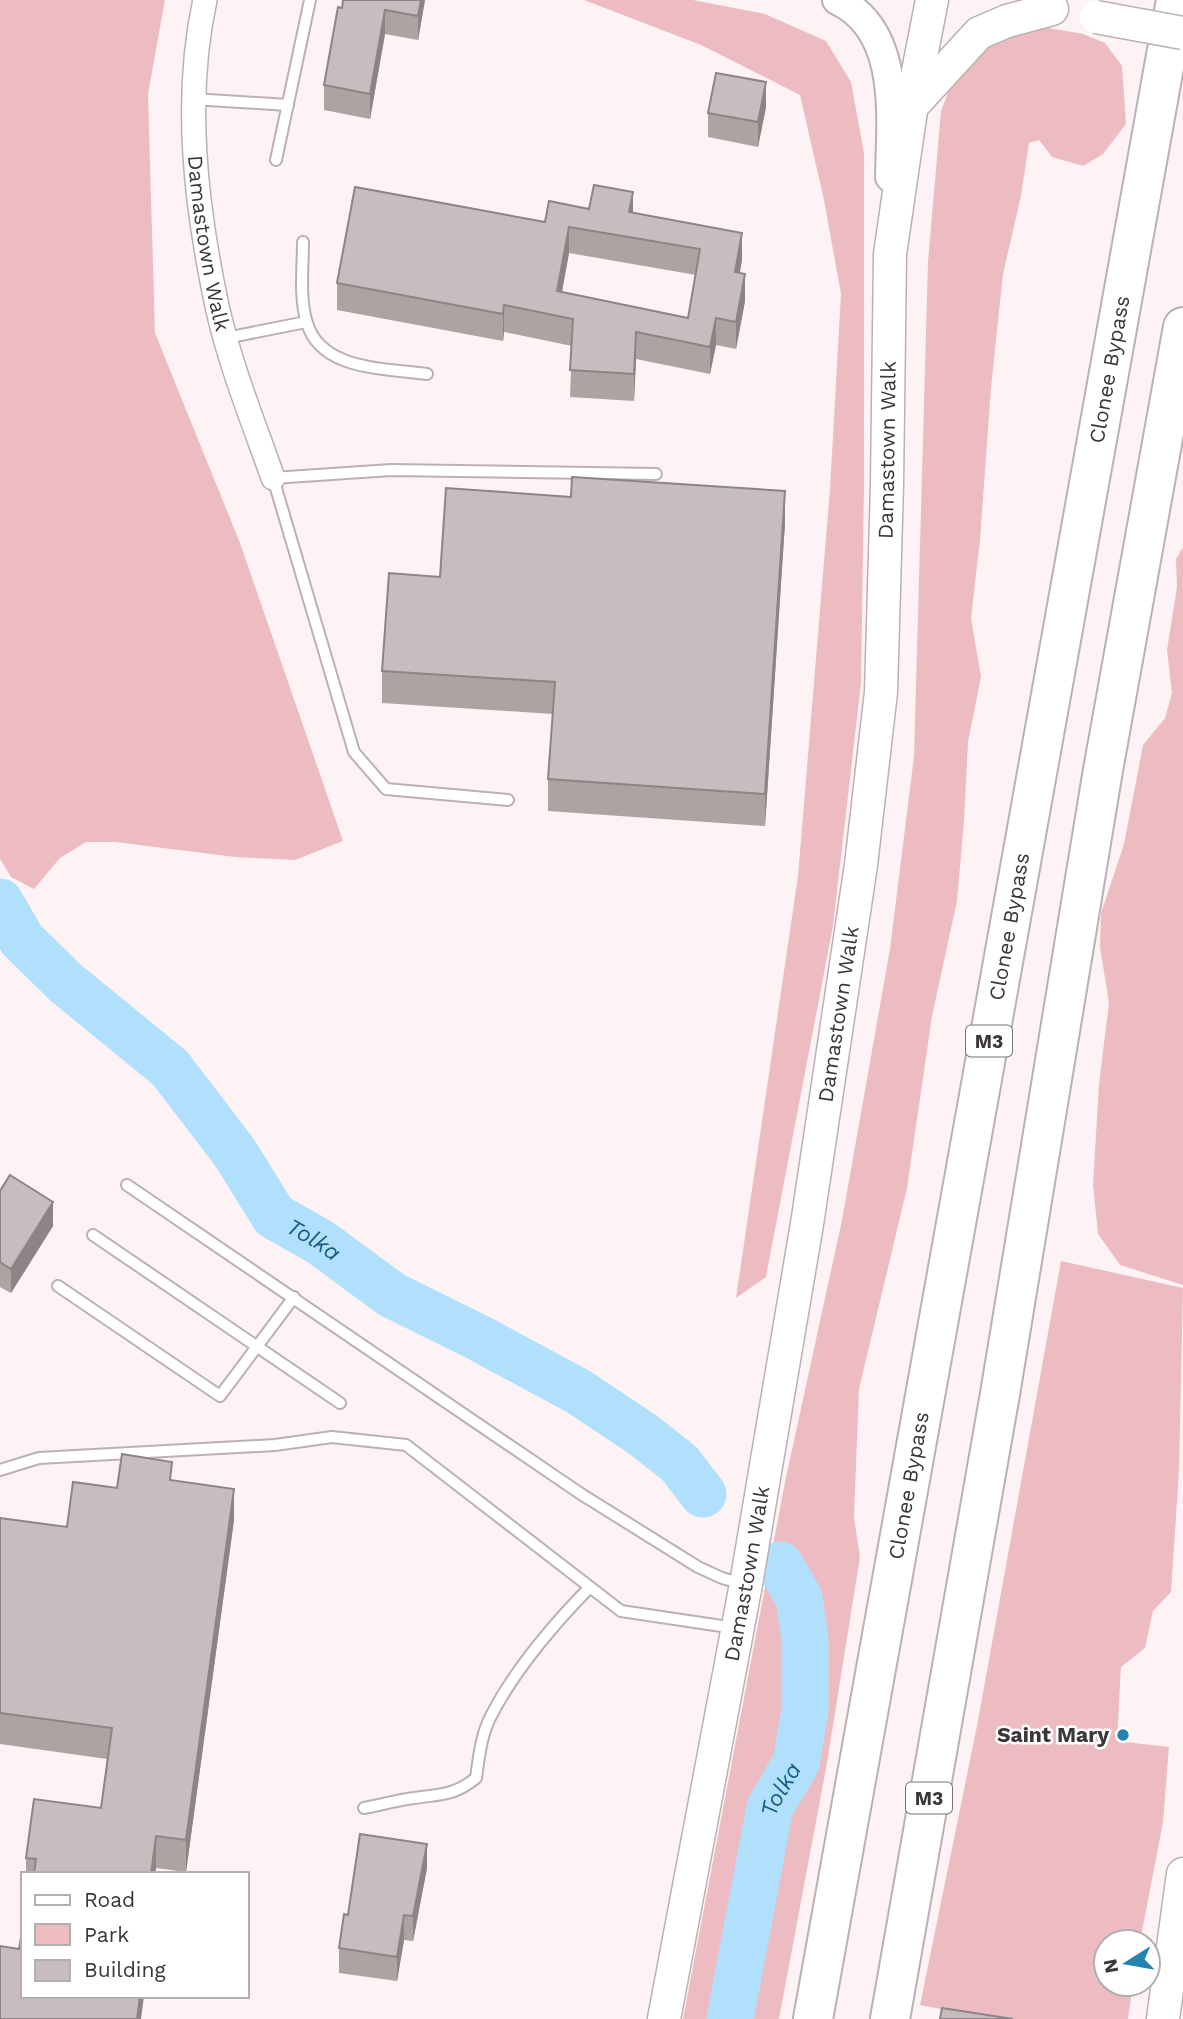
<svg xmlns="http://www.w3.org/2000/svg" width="1183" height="2019" viewBox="0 0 1183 2019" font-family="'Work Sans',sans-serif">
	<rect width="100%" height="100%" fill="#fef3f4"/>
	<!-- green -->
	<g fill="#edbcc2">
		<path d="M0,0h165l-17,94 7,239 85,210 103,298 -48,19 -60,-3 -120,-15h-29l-26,16 -26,31 -23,-12 -11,-18z"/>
		<path d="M584,0h109l72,14 61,27 25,41 13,71v334l-3,196 -28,243 -67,351 -30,21 62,-422 32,-387 11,-195 -17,-94 -24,-105 -99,-50z"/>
		<path d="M1044,27l39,7 22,9 17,23 4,58 -23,30 -20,12 -31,-9 -13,-17 -10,3 -8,53 -18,78 -12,114 -11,152 -9,78 10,59 -13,65 -4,79 -7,80 -25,115 -25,172 -48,201 -5,128 6,40 -33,206 -48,256h-96l102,-537 57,-262 48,-271 24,-193 14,-495 13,-150 16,-42 48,-32z"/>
		<path d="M1183,547v738l-63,-20 -22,-31 -5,-49 6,-101 10,-81 -9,-56 1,-34 23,-69 19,-99 22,-27 7,-25 -5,-43 10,-63 -1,-28z"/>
		<path d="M1061,1261l122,27 -4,183 -8,121 -18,19 -8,37 -24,19 -4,74 52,6 -6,75 -23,120h-34v42h27l-5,35h-134l-74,-14 57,-279z"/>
	</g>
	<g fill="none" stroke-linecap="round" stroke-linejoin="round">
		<!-- river -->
		<g stroke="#b1e0fd" stroke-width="47">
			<path id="s1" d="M0,902l22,38 44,43 104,85 65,85 39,63 46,26 72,53 87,43 100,54 63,42 37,29 24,31"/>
			<path id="s2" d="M730,2019l40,-212 26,-44 9,-53v-70l-6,-42 -19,-33"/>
		</g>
		<!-- service casing -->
		<g stroke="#bbb1b2" stroke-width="14">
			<g id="service">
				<path d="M193,99l95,6"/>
				<path d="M276,160l34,-160"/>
				<path d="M303,242c0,25 -4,56 4,81 14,48 79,45 120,51"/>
				<path d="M226,338l80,-16"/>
				<path d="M508,800l-122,-11 -32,-37 -81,-274 118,-8 265,4"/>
				<path d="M127,1185l454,309 117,73 24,11 21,6"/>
				<path d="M93,1235l247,168"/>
				<path d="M58,1286l162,110 74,-99"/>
				<path d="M0,1470l39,-12 236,-13 57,-8 74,8 215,166 114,17"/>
				<path d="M364,1808c17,-3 33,-8 50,-10 26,-4 40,-2 62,-20 3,-21 5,-43 15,-62 24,-47 62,-91 98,-128"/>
			</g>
		</g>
		<!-- minor casing -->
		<g stroke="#bbb1b2" stroke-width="26">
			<g id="minor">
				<path id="s3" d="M205,0c-22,100 -9,207 12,306 13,59 36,115 56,172"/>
			</g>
		</g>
		<!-- tertiary casing -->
		<g stroke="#bbb1b2" stroke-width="32">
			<path id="tertiary" d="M837,0c65,30 54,119 53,177"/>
		</g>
		<!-- secondary casing -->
		<g stroke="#bbb1b2" stroke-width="35">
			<g id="secondary">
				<path d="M913,105l66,-72 28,-12 45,-12"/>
				<path id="s4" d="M664,2019l82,-435 61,-360 54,-359 20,-173 6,-207 3,-231 23,-157 19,-97"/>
				<path d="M1163,2019l20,-145"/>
			</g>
		</g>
		<!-- motorway casing -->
		<g stroke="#bbb1b2" stroke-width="42">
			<g id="motorway">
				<path id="s5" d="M813,2019l363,-2019"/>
				<path d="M890,2019l110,-625 103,-624 80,-443"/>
			</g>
		</g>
		<!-- service -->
		<use href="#service" stroke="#fff" stroke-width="10"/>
		<!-- minor -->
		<use href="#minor" stroke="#fff" stroke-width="23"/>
		<!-- tertiary -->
		<use href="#tertiary" stroke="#fff" stroke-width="28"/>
		<!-- secondary -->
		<use href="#secondary" stroke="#fff" stroke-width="32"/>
		<!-- motorway -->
		<use href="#motorway" stroke="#fff" stroke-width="38"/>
		<!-- secondary-bridge casing -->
		<g stroke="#bbb1b2" stroke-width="35" stroke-linecap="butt">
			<path id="secondary-bridge" d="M1096,17l87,16"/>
		</g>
		<!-- secondary-bridge -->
		<use href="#secondary-bridge" stroke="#fff" stroke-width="32"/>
	</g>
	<!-- wall -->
	<g fill="#aca3a3" fill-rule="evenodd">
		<path d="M425,0l-7,40 -33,-6 -15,85 -46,-9v-25l18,-77z"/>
		<path d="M766,107l-8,40 -50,-10v-24z"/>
		<path d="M589,209l44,4 109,46 -2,14 5,28 -9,48 -20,-4 -6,29 -74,-15 -2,42 -64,-4 2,-51 -68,-14 -1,9 -166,-31v-27zM569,253l127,22 -8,43 -126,-26z"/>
		<path d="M785,523l-20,303 -217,-15v-32l5,-65 -171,-11v-32l58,-94z"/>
		<path d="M0,1191l53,35 -42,67 -11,-6z"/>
		<path d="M172,1480l62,40 -48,352 -30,-4 -1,6h-129v-16l75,-50 6,-49 -107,-15v-226l67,9z"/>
		<path d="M427,1868l-14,73 -9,-1 -7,41 -58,-8v-25l9,-33z"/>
	</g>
	<!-- shaded-wall -->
	<g fill="#8c8485">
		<path d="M421,0h4l-7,40v-24z"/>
		<path d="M385,10v24l-15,85v-25z"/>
		<path d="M766,82v25l-8,40v-25z"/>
		<path d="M633,192v27l-4,20v-27z"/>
		<path d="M569,227v26l-12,65v-27z"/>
		<path d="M742,233v26l-7,40v-27z"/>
		<path d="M745,274v27l-9,48v-27z"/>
		<path d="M504,305v27l-1,9v-27z"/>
		<path d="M716,318v27l-6,29v-27z"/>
		<path d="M636,332v27l-2,42v-27z"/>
		<path d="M785,491v32l-20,303v-32z"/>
		<path d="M53,1202v24l-42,67v-24z"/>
		<path d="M234,1489v31l-48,352v-32z"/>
		<path d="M156,1836v32l-1,6h-4z"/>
		<path d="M427,1844v24l-14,73v-25z"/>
		<path d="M404,1915v25l-7,41v-24z"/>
		<path d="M140,1996h4l-3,23h-4z"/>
	</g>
	<!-- building -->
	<g fill="#c8bdbe" stroke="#8c8485" stroke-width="2" fill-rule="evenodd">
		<path d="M343,0h78l-3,16 -33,-6 -15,84 -46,-9 14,-78 4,1z"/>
		<path d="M716,73l50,9 -8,40 -50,-9z"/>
		<path d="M594,185l39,7 -4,20 113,21 -7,39 10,2 -9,48 -20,-4 -6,29 -74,-15 -2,42 -64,-4 3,-51 -69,-14 -1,9 -166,-31 18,-96 190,35 4,-21 40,8zM569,227l131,22 -12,69 -131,-27z"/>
		<path d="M572,477l213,14 -20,303 -217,-15 7,-97 -173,-11 7,-98 51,4 6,-89 125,9z"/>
		<path d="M10,1175l43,27 -42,67 -11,-7v-71z"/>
		<path d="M122,1454l50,8 -2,18 64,9 -48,351 -30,-4 -5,38h-117l2,-15 -10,-1 8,-59 67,9 11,-80 -112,-15v-195l67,9 6,-45 44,6z"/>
		<path d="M360,1834l67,10 -14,72 -9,-1 -7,42 -58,-9 5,-34 4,1z"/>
		<path d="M22,1932l1,1v63h117l-3,23h-137v-73l19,3z"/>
		<path d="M942,2008l71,11h-73z"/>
	</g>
	<!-- markers -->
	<circle fill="#2682af" stroke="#fff" stroke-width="2.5" cx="1123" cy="1735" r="7"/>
	<g text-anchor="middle" stroke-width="5" stroke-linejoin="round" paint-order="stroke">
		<!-- shield labels -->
		<g fill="#fff" stroke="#767373" stroke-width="2">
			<rect x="966" y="1025.5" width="46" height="31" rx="5"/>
			<rect x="906" y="1782.5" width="46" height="31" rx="5"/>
		</g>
		<g font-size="19" font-weight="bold" fill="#3b3737">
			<text x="989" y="1048">M3</text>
			<text x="929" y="1805">M3</text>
		</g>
		<!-- street labels -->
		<g font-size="21" fill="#3b3737" stroke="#fff">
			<text dy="7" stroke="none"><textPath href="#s3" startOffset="245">Damastown Walk</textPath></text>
			<text dy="7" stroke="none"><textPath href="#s5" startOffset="1676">Clonee Bypass</textPath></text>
			<text dy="7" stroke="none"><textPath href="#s4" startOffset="1587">Damastown Walk</textPath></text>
			<text dy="7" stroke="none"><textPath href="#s5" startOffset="1110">Clonee Bypass</textPath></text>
			<text dy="7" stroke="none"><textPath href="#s4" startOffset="1020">Damastown Walk</textPath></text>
			<text dy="7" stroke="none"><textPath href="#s5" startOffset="542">Clonee Bypass</textPath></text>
			<text dy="7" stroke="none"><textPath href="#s4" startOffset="453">Damastown Walk</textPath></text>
		</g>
		<!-- poi labels -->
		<g font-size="21" font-weight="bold" fill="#3b3737" stroke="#fff" text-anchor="end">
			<text x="1109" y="1742">Saint Mary</text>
		</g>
		<!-- water labels -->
		<g font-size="23" font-style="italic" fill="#195f81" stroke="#fff">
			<text dy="8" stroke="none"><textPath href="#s1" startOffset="467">Tolka</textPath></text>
			<text dy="8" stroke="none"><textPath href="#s2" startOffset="236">Tolka</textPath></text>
		</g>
	</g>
	<!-- legend -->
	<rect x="21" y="1872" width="228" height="126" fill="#ffffff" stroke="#b1afaf" stroke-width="2"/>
	<rect x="35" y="1895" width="35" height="10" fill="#ffffff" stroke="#b1afaf" stroke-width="2"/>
	<text x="84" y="1907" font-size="21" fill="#3b3737">Road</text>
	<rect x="35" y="1924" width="35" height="21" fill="#edbcc2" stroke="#b1afaf" stroke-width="2"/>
	<text x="84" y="1942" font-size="21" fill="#3b3737">Park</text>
	<rect x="35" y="1960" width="35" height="21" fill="#c8bdbe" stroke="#b1afaf" stroke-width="2"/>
	<text x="84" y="1977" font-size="21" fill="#3b3737">Building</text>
	<!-- north arrow -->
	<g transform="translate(1127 1963) rotate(259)"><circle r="33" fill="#ffffff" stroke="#b1afaf" stroke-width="2"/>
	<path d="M0-5L12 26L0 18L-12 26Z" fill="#2682af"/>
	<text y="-10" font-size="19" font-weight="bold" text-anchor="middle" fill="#3b3737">N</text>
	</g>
</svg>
